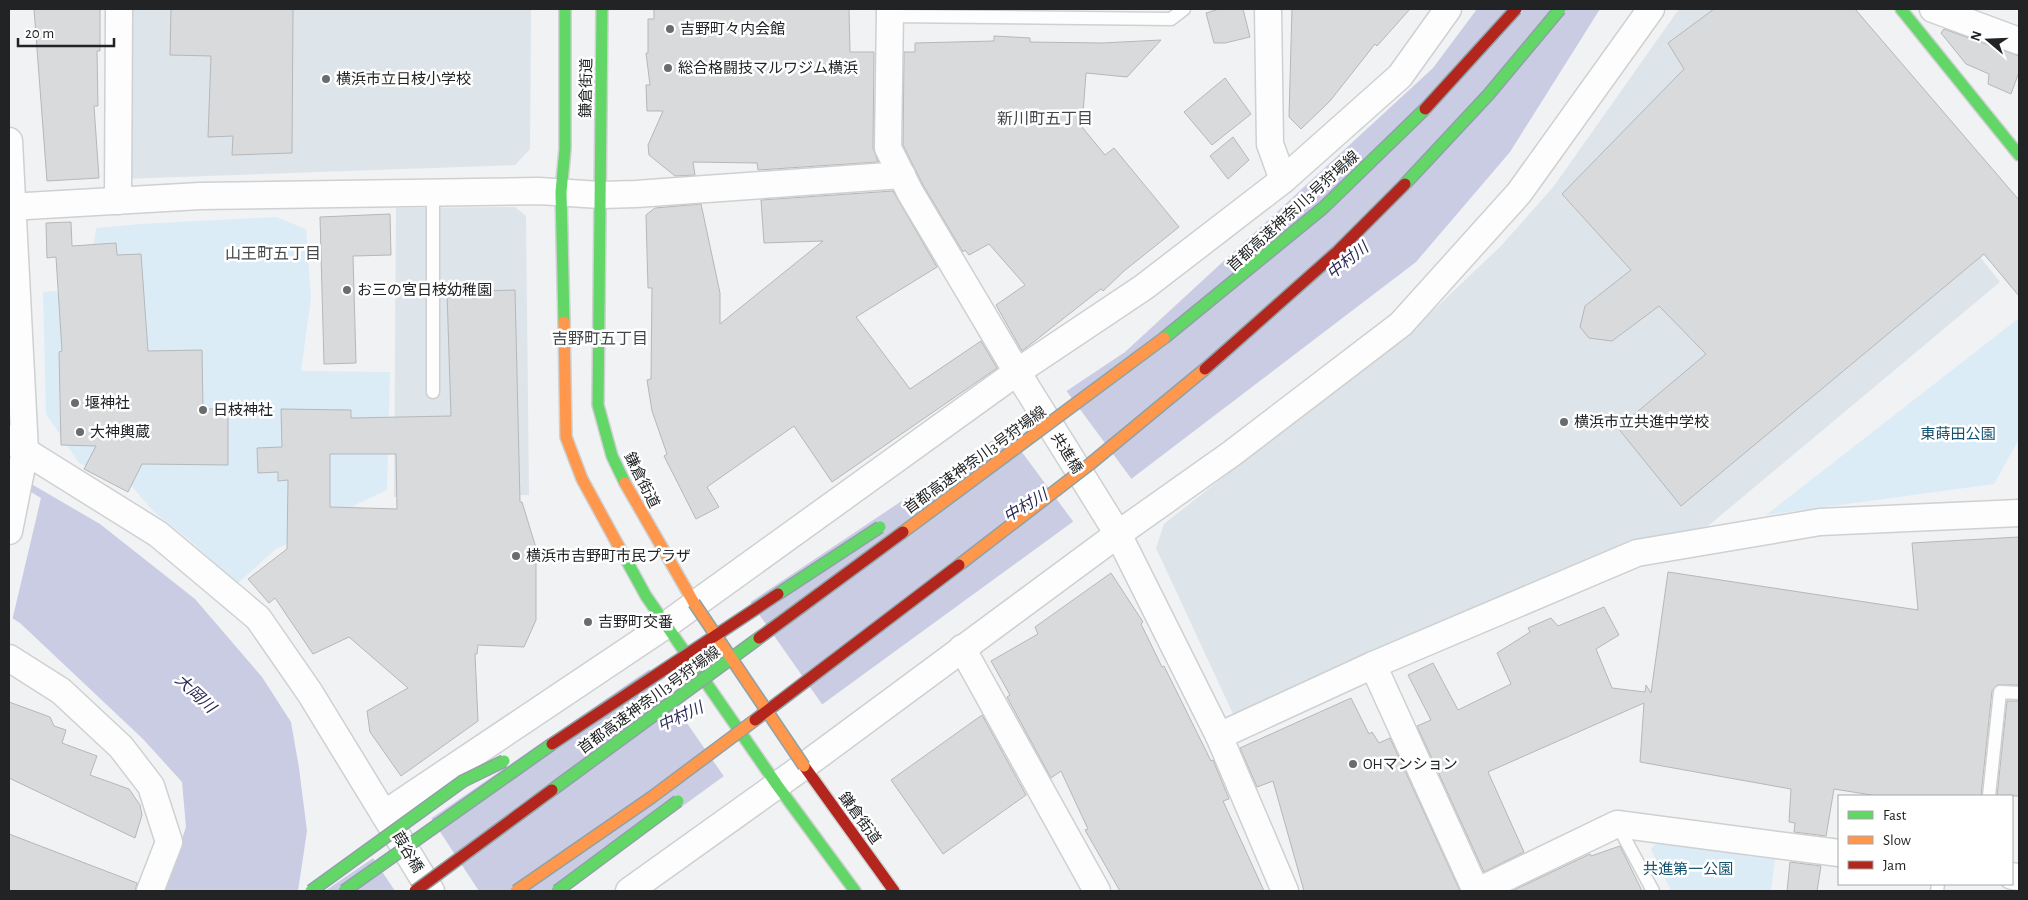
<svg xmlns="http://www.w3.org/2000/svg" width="2028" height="900" viewBox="0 0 2028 900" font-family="'Alegreya Sans','Noto Sans JP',sans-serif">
	<rect width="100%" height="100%" fill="#f0f2f4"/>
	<!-- built -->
	<g fill="#dde4ea">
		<path d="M123,9h408l-1,140 -15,16 -395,14z"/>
		<path d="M1679,9h73l181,215 13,-10 54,68 -292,244 -110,31 -364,159 -78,-168 8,-24 260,-205 77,-73 53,-60z"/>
		<path d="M515,207l11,9 3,279 -135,2 2,-289z"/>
	</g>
	<!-- green -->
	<g fill="#dbecf7">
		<path d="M276,217l30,12 5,69 -10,73 89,1 -3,118 -30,14 -35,23 -46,22 -39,35 -43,-40 -41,-33 -23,-27 -51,-21 -33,-49 -3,-122 12,-1 29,17 12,-80 45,-4z"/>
		<path d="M2019,318v121l-25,45 -228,31z"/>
		<path d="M1658,842l117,17 -4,32h-100l-20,-42z"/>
	</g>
	<!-- water -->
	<g fill="#cacce4">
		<path d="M1477,9h123l-90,143 -94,110 -294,224 -549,400 -8,5h-240l313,-214 487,-325 308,-284z"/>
		<path d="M9,471l91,53 95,75 67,78 29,45 8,46 8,63 -9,60h-134l22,-64 -4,-45 -39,-43 -123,-116 -11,-7z"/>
	</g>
	<!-- pier -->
	<g fill="#f0f2f4">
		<path d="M1065,389l68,92 -58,43 -70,-95z"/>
		<path d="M9,479l32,19 -29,123 -3,-2z"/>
		<path d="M749,600l75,107 -99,71 -77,-111z"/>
		<path d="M429,815l50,76h-84l-24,-36z"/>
	</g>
	<!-- building -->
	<g fill="#d9dadc" stroke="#b6b7b9" fill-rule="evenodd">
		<path d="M34,9h66v42h-3l1,55h-4l5,72 -52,3z"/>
		<path d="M171,9h122l-1,144 -60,2 1,-19 -25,1 3,-81 -41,-1z"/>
		<path d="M654,9h195l1,43h24l-1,96 5,14 -120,8 -1,-7 -64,-1 2,13 -20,1 -26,-21 -1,-10 15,-34h-16l-1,-26h4l-4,-32h2v-34h6z"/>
		<path d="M1219,9h24l7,28 -25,6h-11l-8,-30z"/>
		<path d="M1292,9h118l-33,37 -2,-2 -45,57 -29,28 -12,-12z"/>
		<path d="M1714,9h141l164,191v96l-35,-42 -303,252 -63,-78 88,-74 -47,-48 -47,35 -23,-3 -9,-11 5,-21 46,-36 -69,-76 122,-125 -16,-26z"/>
		<path d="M1944,29l75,27v16l-8,22 -23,-10 1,-10 -23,-10 -25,-31z"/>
		<path d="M994,36l36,2v4l72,1 59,-3 -34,37 -41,-4 -4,54 23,28 9,-7 65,79 -55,44 -21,20 -2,-2 -79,62 -26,-46 29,-20 -36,-41 -20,11 -4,-5 -2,2 -40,-67 -20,-40 1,-93h11v-9l79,-2z"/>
		<path d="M1225,78l26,36 -39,31 -28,-33z"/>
		<path d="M1233,137l16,23 -21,19 -18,-23z"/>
		<path d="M893,191l44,76 -81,50 54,72 71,-48 16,27 -165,114 -38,-56 -87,61 12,20 -23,12 -32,-63 3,-2 -15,-43 -5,-31 4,-1 1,-91h-4l-2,-73 9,-7 46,-4 19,89v31l103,-83 -59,2 -3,-43z"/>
		<path d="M390,214l1,41 -38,1 3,107 -32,1 -4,-147z"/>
		<path d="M71,222l1,24 44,-3 1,12 24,-1 7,97 54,-1 1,59h25v56l-86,-1 -14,28 -44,-23 12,-23 -35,-1 -2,-93 3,-1 -6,-94 -9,1 -1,-35z"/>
		<path d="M515,290l5,212h2l14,46v72l-12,27 -46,-2 -1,9h-2l3,67 -77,55 -31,-44 -3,-21 41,-23 -59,-51 -36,17 -38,-56 -6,5 -21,-24 39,-30 1,-69 -10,1v-9l-20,1 -1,-25 25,-1 -1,-38 70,1v8l100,-2 -4,-124zM330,454h66l1,55 -67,-2z"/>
		<path d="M2019,537v148h-22l-5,6 -11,105h-103l-44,-7 -8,47 -32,-4 1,-9 -6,-1 2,-33 -151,-27 4,-59 -156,69 36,80 -40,20 -67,-146 14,-6 -23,-45 25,-12 25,47 53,-26 -14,-31 33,-21 -2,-4 23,-10 7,8 46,-19 15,28 -23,14 16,39 33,4 1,-7 5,8 17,-121 250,38 -6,-67z"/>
		<path d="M1111,573l32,49 -2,2 21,43 2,-1 47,95 2,-1 16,39 -6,2 41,90h-144l-35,-61 3,-1 -27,-58 -10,7 -44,-81 3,-2 -19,-34 47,-27 -3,-7z"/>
		<path d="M1351,698l18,36 3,-2 7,11 11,-5 70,153h-156l-31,-110 -16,6 -17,-39z"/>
		<path d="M2007,701h12v95h-22z"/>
		<path d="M9,702l41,15 4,9 12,4 -4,13 35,13 -7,19 39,14 11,16 2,10 -7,23 -126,-60z"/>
		<path d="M982,715l44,80 -83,59 -52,-74z"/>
		<path d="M9,834l128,49 -2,8h-126z"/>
		<path d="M1620,846l22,45h-130l78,-37 1,2z"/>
		<path d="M1790,862l31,4 -4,25h-30z"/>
	</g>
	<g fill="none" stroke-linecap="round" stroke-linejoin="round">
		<!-- lane casing -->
		<g stroke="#ced0d1" stroke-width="15">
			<g id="lane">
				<path d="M890,16l281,3 13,-10"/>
				<path d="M433,392v-199"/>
				<path d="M1989,796l11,-104 19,1"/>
				<path d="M1617,824l36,67"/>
				<path d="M1937,891l1,-7"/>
			</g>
		</g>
		<!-- street casing -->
		<g stroke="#ced0d1" stroke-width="29">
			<g id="street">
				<path d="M890,9l-2,139 22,44 107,180 101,162 101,202 66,155"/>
				<path d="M1268,9l2,135 13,36"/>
				<path d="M1933,9l86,32"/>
				<path d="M9,141l16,310 -16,80"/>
				<path d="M118,201l1,-192"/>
				<path d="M9,207l191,-11 339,-5 61,4 36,-1 266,-19"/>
				<path d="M9,438l16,13 133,83 100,84 52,75 121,198"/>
				<path d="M962,648l135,243"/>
				<path d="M9,658l52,33 60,56 30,39 18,56 -19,49"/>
				<path d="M1373,665l103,226"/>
				<path d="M1219,736l154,-71 264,-112 183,-31 199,-9"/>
				<path d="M384,814l282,-189 351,-253 127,-85 139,-107 117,-104 48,-67"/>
				<path d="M2012,876l7,1"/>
				<path d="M629,891l175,-125 314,-232 113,-80 170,-130 118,-131 132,-184"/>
				<path d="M1478,891l139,-67 222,29"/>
			</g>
		</g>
		<!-- fast casing -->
		<g stroke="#ced0d1" stroke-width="14">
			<g id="fast">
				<path d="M602,9l-4,396 14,51 13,27"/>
				<path d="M1901,9l118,146"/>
				<path d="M564,322l-3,-130 4,-43v-140"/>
				<path d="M618,545l28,51 131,189 78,106"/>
			</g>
		</g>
		<!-- slow casing -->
		<g stroke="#ced0d1" stroke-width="14">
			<g id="slow">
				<path d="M564,322l2,115 16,42 36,66"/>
				<path d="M625,483l69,120"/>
			</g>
		</g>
		<!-- jam casing -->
		<g stroke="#ced0d1" stroke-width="14">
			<path id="jam" d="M804,766l90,125"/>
		</g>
		<!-- lane -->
		<use href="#lane" stroke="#fdfdfd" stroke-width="12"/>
		<!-- street -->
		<use href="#street" stroke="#fdfdfd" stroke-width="26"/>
		<!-- fast -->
		<use href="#fast" stroke="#63d668" stroke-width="11"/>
		<!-- slow -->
		<use href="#slow" stroke="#ff974d" stroke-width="11"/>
		<!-- jam -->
		<use href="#jam" stroke="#b3261e" stroke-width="11"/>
		<!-- fast-bridge casing -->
		<g stroke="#8ea2a5" stroke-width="14" stroke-linecap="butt">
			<g id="fast-bridge">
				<path d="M1405,184l84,-90 71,-85"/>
				<path d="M1164,338l159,-130 102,-99"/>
				<path d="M778,594l102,-67"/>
				<path d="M552,790l207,-152"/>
				<path d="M311,891l152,-110 41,-20"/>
				<path d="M344,891l208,-147"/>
				<path d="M557,891l121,-90"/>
			</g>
		</g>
		<!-- slow-bridge casing -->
		<g stroke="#8ea2a5" stroke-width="14" stroke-linecap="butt">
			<g id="slow-bridge">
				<path d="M903,532l261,-194"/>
				<path d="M959,565l131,-101 115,-95"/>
				<path d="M694,603l110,163"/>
				<path d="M516,891l136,-94 103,-77"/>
			</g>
		</g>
		<!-- jam-bridge casing -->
		<g stroke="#8ea2a5" stroke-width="14" stroke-linecap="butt">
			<g id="jam-bridge">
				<path d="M1425,109l91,-100"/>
				<path d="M1205,369l133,-118 67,-67"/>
				<path d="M759,638l144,-106"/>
				<path d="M755,720l204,-155"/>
				<path d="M552,744l226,-150"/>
				<path d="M415,891l137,-101"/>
			</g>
		</g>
		<!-- fast-bridge -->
		<use href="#fast-bridge" stroke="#63d668" stroke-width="11"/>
		<!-- slow-bridge -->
		<use href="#slow-bridge" stroke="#ff974d" stroke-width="11"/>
		<!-- jam-bridge -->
		<use href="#jam-bridge" stroke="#b3261e" stroke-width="11"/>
	</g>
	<!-- markers -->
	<g fill="#696b6d" stroke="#fff" stroke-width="2">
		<circle cx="670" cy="29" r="5"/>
		<circle cx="668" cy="68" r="5"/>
		<circle cx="326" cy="79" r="5"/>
		<circle cx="347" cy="290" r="5"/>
		<circle cx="75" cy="403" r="5"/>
		<circle cx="203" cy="410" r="5"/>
		<circle cx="1564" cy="422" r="5"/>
		<circle cx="80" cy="432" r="5"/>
		<circle cx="516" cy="556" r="5"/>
		<circle cx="588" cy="622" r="5"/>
		<circle cx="1353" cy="764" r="5"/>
	</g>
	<g text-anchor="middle" stroke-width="5" stroke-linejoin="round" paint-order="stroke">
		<!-- poi labels -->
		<g font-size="15" fill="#212324" stroke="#fff" text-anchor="start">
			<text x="680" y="34">吉野町々内会館</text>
			<text x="678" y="73">総合格闘技マルワジム横浜</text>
			<text x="336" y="84">横浜市立日枝小学校</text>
			<text x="357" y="295">お三の宮日枝幼稚園</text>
			<text x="85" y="408">堰神社</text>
			<text x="213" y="415">日枝神社</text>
			<text x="1574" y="427">横浜市立共進中学校</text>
			<text x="90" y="437">大神輿蔵</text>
			<text x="526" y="561">横浜市吉野町市民プラザ</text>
			<text x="598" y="627">吉野町交番</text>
			<text x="1363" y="769">OHマンション</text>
		</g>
		<!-- street labels -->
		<g font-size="15" fill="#212324" stroke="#fff">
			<text transform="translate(586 88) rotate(-89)" y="5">鎌倉街道</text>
			<text transform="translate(1293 211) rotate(-42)" y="5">首都高速神奈川3号狩場線</text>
			<text transform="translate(1067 453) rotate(58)" y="5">共進橋</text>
			<text transform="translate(975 460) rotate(-36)" y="5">首都高速神奈川3号狩場線</text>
			<text transform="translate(642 480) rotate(63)" y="5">鎌倉街道</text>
			<text transform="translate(649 700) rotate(-36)" y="5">首都高速神奈川3号狩場線</text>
			<text transform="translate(860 818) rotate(54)" y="5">鎌倉街道</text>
			<text transform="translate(408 852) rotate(59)" y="5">葭谷橋</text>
		</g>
		<!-- park labels -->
		<g font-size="15" fill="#12526e" stroke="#fff">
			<text x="1958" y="439">東蒔田公園</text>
			<text x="1688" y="874">共進第一公園</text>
		</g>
		<!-- neighbourhood labels -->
		<g font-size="16" fill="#44484a" stroke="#fff">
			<text x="1045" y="124">新川町五丁目</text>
			<text x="273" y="259">山王町五丁目</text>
			<text x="600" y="344">吉野町五丁目</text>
		</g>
		<!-- water labels -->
		<g font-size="16" font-style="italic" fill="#2a2955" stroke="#fff">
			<text transform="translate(1347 260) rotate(-39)" y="6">中村川</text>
			<text transform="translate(1025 505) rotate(-31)" y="6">中村川</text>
			<text transform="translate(196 693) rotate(43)" y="6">大岡川</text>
			<text transform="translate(680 716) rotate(-25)" y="6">中村川</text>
		</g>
	</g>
	<!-- border -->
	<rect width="2028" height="900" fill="none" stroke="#212324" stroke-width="20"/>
	<!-- legend -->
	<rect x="1838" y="795" width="175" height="90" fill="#ffffff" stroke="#a6a7a7"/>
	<rect x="1848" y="811" width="25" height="8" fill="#63d668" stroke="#a6a7a7"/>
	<text x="1883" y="820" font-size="15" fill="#212324">Fast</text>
	<rect x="1848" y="836" width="25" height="8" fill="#ff974d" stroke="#a6a7a7"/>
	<text x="1883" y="845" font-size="15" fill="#212324">Slow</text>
	<rect x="1848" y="861" width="25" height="8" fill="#b3261e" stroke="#a6a7a7"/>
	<text x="1883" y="870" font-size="15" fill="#212324">Jam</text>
	<!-- north arrow -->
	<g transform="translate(1988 40) rotate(289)" stroke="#ffffff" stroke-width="4" paint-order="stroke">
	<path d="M0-4L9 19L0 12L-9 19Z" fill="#212324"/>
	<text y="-8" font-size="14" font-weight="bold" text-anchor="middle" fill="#212324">N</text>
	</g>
	<!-- scale -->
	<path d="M18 38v8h96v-8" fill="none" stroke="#212324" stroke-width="2.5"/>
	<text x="25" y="38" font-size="15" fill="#212324" stroke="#ffffff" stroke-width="4" paint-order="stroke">20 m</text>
</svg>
